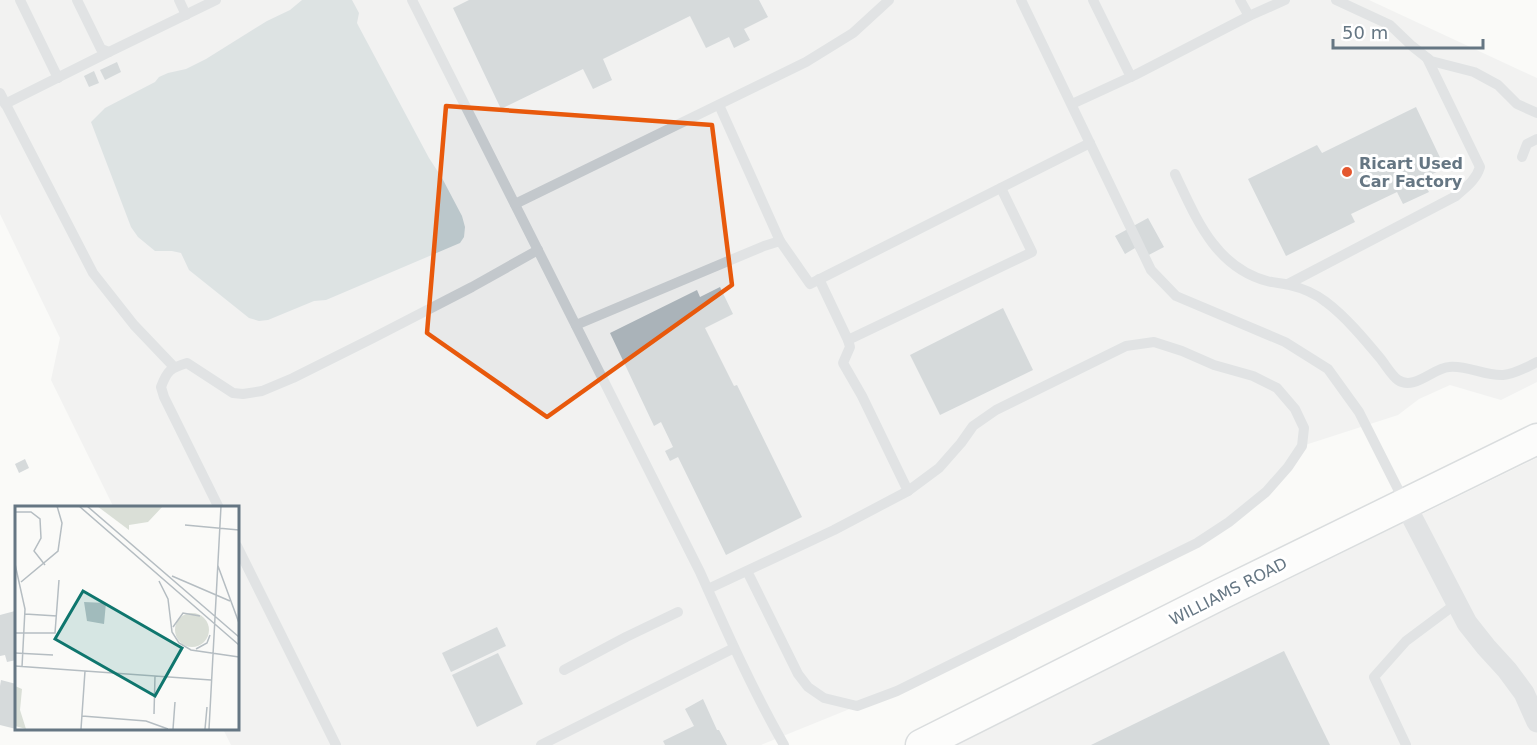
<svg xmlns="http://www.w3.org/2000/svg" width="1537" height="745" viewBox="0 0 1537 745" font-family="'DejaVu Sans',sans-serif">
	<rect width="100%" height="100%" fill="#fafaf8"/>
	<!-- built -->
	<g fill="#e8e9e9">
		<path d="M0,0h1369l168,78v304l-36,18 -51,-15 -31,14 -21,16 -96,31 -14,21 -59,55 -372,184 -96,39h-530l-8,-16 14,-1v-220h-123l-63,-128 9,-42 -60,-124z"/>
		<path d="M1537,458v287h-622l490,-241 11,13z"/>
	</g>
	<!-- water -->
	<path fill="#bbc7cb" d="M302,0h50l7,13 -2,10 2,4 70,131 13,20 20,38 3,11 -1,10 -4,6 -134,57 -12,1 -46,19 -9,1 -10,-3 -60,-48 -8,-17 -9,-2h-17l-17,-14 -7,-10 -40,-105 14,-14 50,-26 4,-5 9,-4 18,-4 20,-10 61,-38 23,-11z"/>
	<!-- building -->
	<g fill="#aab3b9">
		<path d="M469,0h290l9,17 -24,12 6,11 -16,8 -5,-11 -23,11 -16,-32 -87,43 9,21 -19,9 -10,-20 -82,40 -48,-101z"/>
		<path d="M117,62l4,10 -16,8 -5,-10z"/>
		<path d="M94,71l5,12 -10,4 -5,-11z"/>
		<path d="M1416,107l29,61 -23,11 7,13 -26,12 -6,-12 -46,22 4,8 -69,34 -38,-77 69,-34 5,8z"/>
		<path d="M1148,218l16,29 -23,12 -6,-11 -10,6 -10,-18z"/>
		<path d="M720,287l13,27 -28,14 29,58 3,-1 65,132 -76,38 -48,-98 -8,4 -5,-10 8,-4 -12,-25 -7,4 -44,-93 87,-43 3,7z"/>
		<path d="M1003,308l30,62 -93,45 -30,-60z"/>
		<path d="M25,459l4,9 -10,5 -4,-9z"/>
		<path d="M15,611l1,5v44l-9,2 -2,-7 -5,1v-41z"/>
		<path d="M497,627l9,19 -55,26 -9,-19z"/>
		<path d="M1284,651l46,94h-239z"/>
		<path d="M498,653l25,51 -46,23 -25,-52z"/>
		<path d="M1,680l15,4v45l-16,-4v-39z"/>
		<path d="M703,699l14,31h2l8,15h-62l-2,-4 31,-15 -9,-17z"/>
	</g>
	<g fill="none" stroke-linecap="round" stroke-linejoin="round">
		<!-- secondary casing -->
		<g stroke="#b3babf" stroke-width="33">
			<path id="secondary" d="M921,745l302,-152 314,-154"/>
		</g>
		<!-- service -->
		<g stroke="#c3c8cc" stroke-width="10">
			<path d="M20,0l38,78"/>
			<path d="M77,0l24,49 8,3 107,-52"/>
			<path d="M179,0l7,15"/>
			<path d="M412,0l288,572c26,58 52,117 84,173"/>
			<path d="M1021,0l130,270 25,26 109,46 43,27 31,43 45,89"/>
			<path d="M1093,0l38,77"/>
			<path d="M1240,0l9,16"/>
			<path d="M1336,0l54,25 22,21 19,15 43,11 24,13 19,19 20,9"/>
			<path d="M0,93l93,180 41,52 40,42"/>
			<path d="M5,104l104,-52"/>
			<path d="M1072,104l63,-29 114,-59 36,-16"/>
			<path d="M719,105l61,136"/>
			<path d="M1522,157l5,-13 10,-5"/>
			<path d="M1175,174c21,44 40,93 92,107 7,2 15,2 22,4 13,3 27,9 37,17 19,14 39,38 54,56 5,6 12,18 18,22 16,11 35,-12 51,-13 18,-2 36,9 54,8 12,-1 24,-8 34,-13"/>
			<path d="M515,204l291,-142 47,-29 36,-33"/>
			<path d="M819,279l29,61 178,-85 6,-3 -31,-64"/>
			<path d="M1288,284l168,-88c10,-9 20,-16 24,-29l-53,-109"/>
			<path d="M576,325l188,-79 16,-5 30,43 280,-141"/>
			<path d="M848,340l2,7 -7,16 19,33 46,95"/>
			<path d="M219,508l-55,-111 -3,-10c6,-16 9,-19 26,-24l46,30 10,1 19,-3 31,-13 80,-40 99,-51 66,-37"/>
			<path d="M237,546l99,199"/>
			<path d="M708,589l126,-59 74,-39 31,-23 22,-25 12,-17 23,-16 130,-64 28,-4 28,9 32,14 39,11 24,12 18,21 9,19 -2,18 -14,21 -22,25 -37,30 -32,21 -300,148 -40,15 -33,-8 -16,-11 -10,-13 -51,-103"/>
			<path d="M564,670l62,-33 52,-25"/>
			<path d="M541,745l193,-97"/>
			<path d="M1406,745l-32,-68 32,-36 51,-38"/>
		</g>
		<!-- minor -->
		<path stroke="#c3c8cc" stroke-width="21" d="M1405,504l62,119 19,24 21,23 17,23 13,29"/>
		<!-- secondary -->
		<use href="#secondary" stroke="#fff" stroke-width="30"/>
	</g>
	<!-- marked area -->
	<path d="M0 0H1537V745H0ZM446,106l266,19 20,160 -185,132 -120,-84z" fill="#fafaf8" fill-opacity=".55" fill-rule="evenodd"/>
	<path fill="none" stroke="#e8590c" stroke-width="4.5" stroke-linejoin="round" d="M446,106l266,19 20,160 -185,132 -120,-84z"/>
	<!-- markers -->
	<circle fill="#e4572e" stroke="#fff" stroke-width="2" cx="1347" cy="172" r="6"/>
	<g text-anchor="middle" stroke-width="6" stroke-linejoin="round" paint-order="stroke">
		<!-- poi labels -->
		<g font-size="16" font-weight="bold" fill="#657683" stroke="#fff" text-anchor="start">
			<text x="1359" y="169">Ricart Used<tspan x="1359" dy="18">Car Factory</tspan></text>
		</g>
		<!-- street labels -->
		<g font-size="16" fill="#657683" stroke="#fff">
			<text transform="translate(1228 591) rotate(-27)" y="6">WILLIAMS ROAD</text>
		</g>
	</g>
	<!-- overview -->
	<g transform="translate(15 506)">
		<rect width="224" height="224" fill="#fafaf8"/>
		<path d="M82,0h66l-15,16 -19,3v5zM160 124a17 17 0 1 1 34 0a17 17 0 1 1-34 0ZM0,180l7,3 -2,21 6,19 -11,-3z" fill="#dadfd7"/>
		<path d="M69,96l22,1 -2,21 -17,-3z" fill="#bbc7cb"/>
		<path fill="none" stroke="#b5bdc2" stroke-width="1.5" d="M64,0l160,139M72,0l152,131M0,6h16l9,7 1,19 -7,13 11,14M170,19l54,5M0,58l10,45 -3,58M203,60l21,57M157,70l58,25M144,75l9,18 4,33 7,11 12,7 48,7M6,76l37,-31 4,-28 -5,-17M10,108l32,2M158,121l10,-14 17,3M0,127h40l4,-53M181,143l11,-6 3,-8M0,147l38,2M0,160l196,14M139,208l1,-38M67,210l64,5 22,8M66,223l4,-58M158,223l2,-27M190,223l2,-22M194,223l12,-223"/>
		<path fill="#0f766e" fill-opacity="0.15" stroke="#0f766e" stroke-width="3" d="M68,85l99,57 -27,48 -100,-57z"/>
		<rect width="224" height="224" fill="none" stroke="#657683" stroke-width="3"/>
	</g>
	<!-- scale -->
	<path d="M1333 39v9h150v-9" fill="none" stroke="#657683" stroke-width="3"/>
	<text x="1342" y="39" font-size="18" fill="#657683" stroke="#ffffff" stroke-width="4.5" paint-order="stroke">50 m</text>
</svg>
